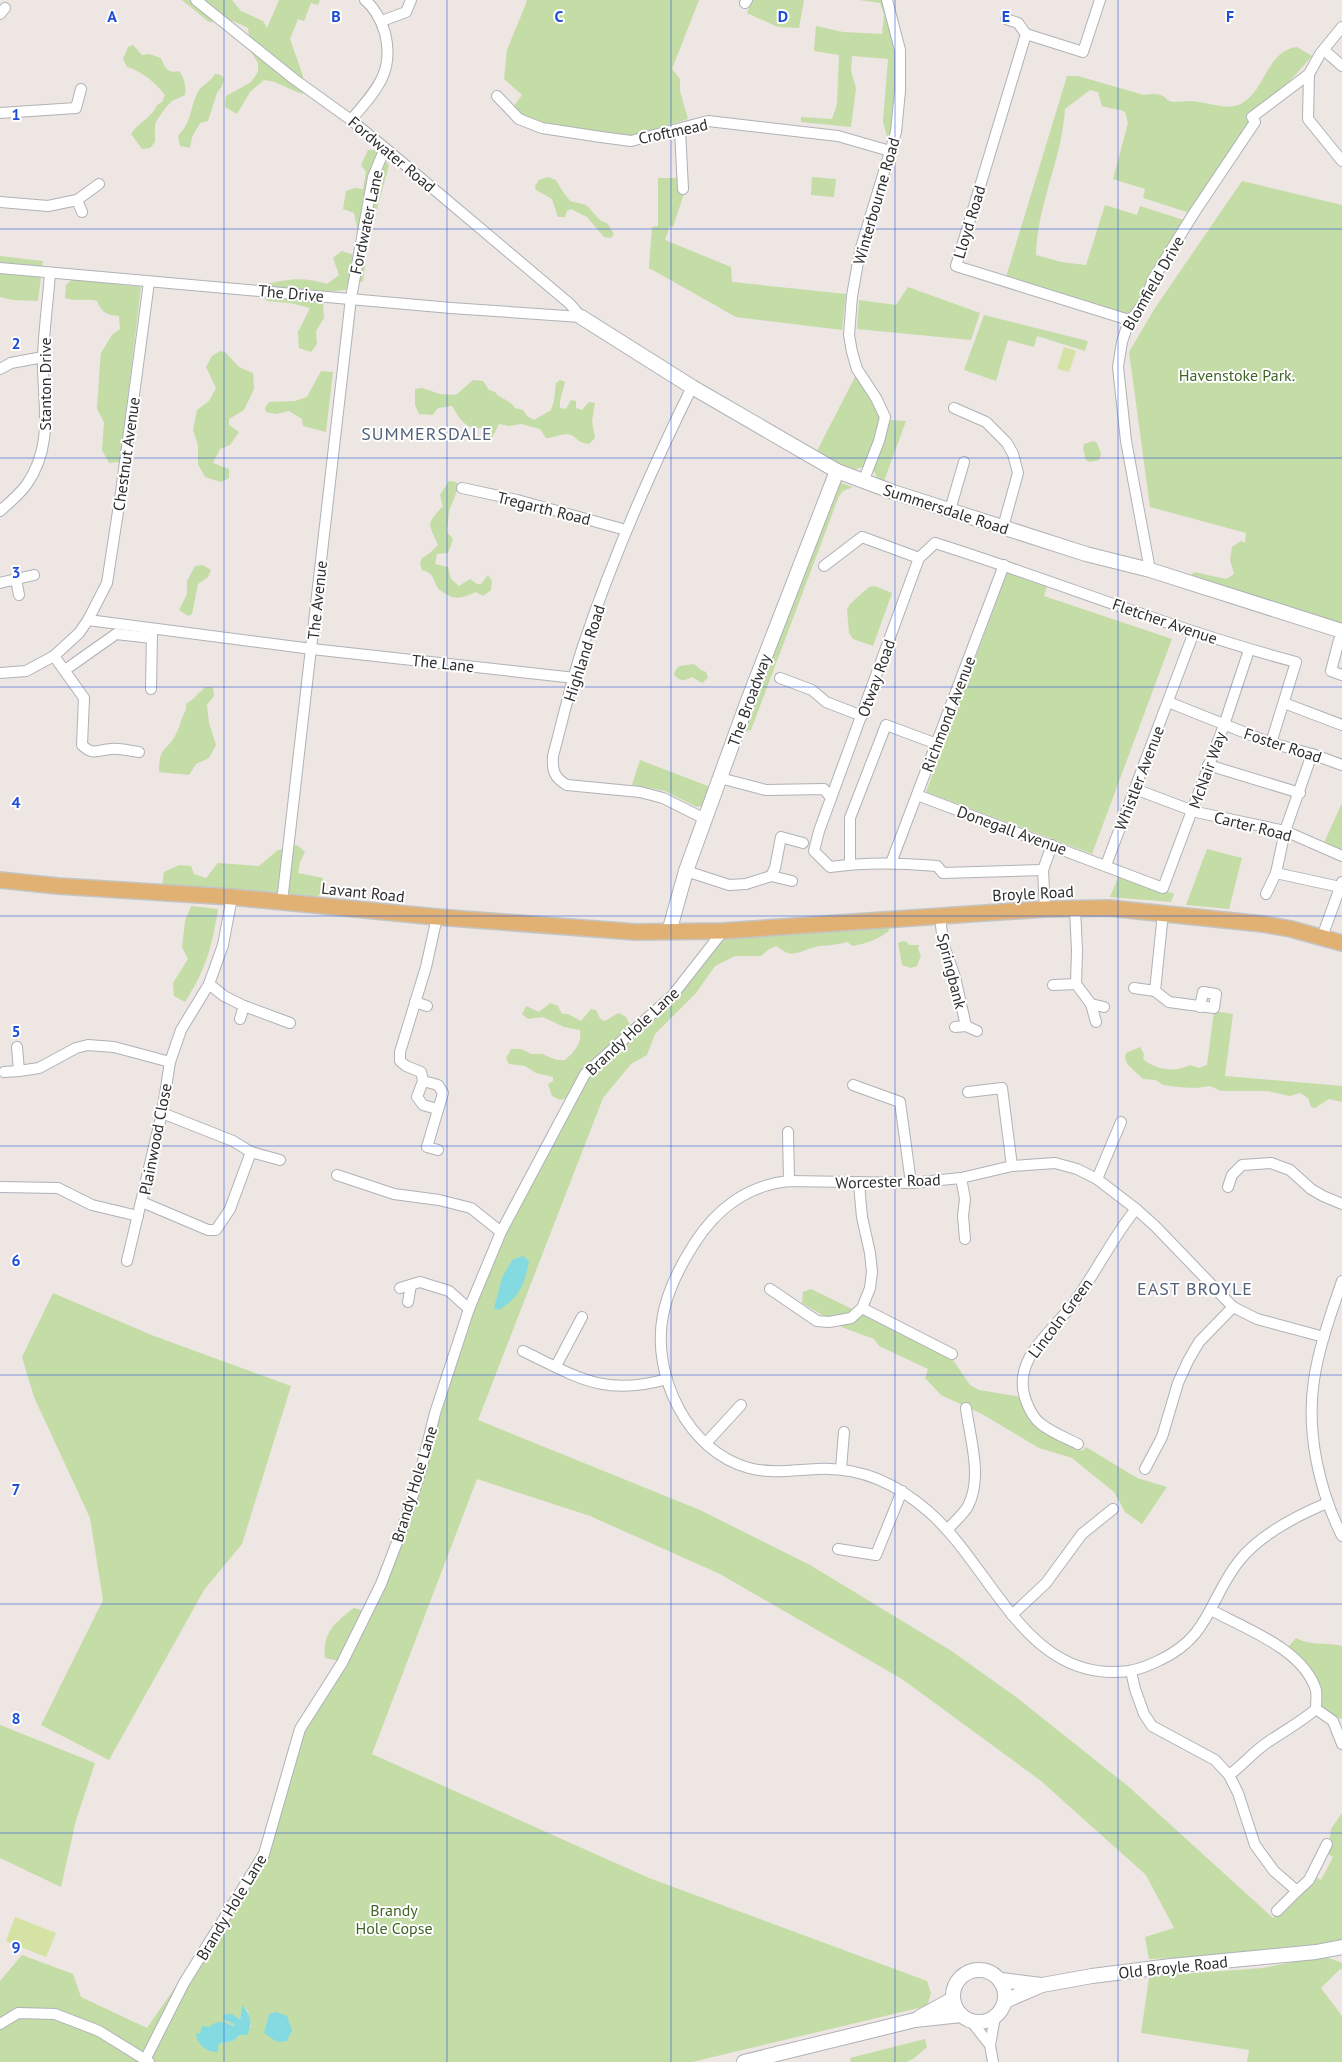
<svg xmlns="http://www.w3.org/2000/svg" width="1342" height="2062" viewBox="0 0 1342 2062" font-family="'PT Sans',sans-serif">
	<rect width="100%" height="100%" fill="#ede6e2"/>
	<!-- green -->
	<g fill="#c4dca6" fill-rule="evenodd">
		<path d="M182,0h50l9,11 22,10 4,7 12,-28h41l-2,5 -7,-2 -7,18 -6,-2 -8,20 13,37v18c-14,-4 -25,-13 -39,-14l-14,12 -13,22 -12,-7 1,-11 25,-14 7,-10v-9l-7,-11 -3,-24 -15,-7 -24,1z"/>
		<path d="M525,0h174l-27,69 8,10v12l8,28 -57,17 -87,-12 -23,-9 -8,-8 9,-12 -18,-16 3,-29 20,-49z"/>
		<path d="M752,0h52l-5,28 -21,-1 -31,-14z"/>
		<path d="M859,0h26l12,50 1,40 -7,45 -4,2 -4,-15 5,-63 -36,-3 -1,15 5,17 -5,39 -50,-5v-5l31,2 5,-15 2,-49 -25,-4 2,-25 27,6 39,2 2,-20 -4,-11z"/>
		<path d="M133,45l9,10 7,-1 12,4c4,10 7,16 18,13 6,8 7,15 6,24l-13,6 -6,6 -9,13 -2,5v17l-5,6 -8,1 -11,-15c7,-12 21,-16 26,-29l5,-3 3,-7c-9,-12 -23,-24 -38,-28l-4,-8 5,-12z"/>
		<path d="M1297,47l15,9 -68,77 -48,85 -9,-6 -44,-14 2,-9 -32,-10 15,-56 -3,-11c-8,-4 -14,-3 -23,-6l-4,-14 -8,-2 -25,19c-3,50 -28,96 -29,146l25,7 25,3 19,-60 32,10 3,-9 53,17 -61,92 -126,-38 61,-201h11l66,19c6,-1 13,-2 19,1 3,2 5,5 10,6 6,0 13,-1 19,-1 13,1 34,9 46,4 27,-10 28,-55 59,-58z"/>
		<path d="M215,74l6,1 3,4 -2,7 -5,7 -9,28 -8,2 -8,14 -2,11 -10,-2 -2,-10c15,-16 11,-27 20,-44 4,-8 13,-10 17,-18z"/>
		<path d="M368,150h8l13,15 -18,65 -14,-2 -3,-15 -11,-4 3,-18 9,-3 8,1 3,-17 -5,-7z"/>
		<path d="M548,177l8,3 5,9 9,12 16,4 15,16 6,2 7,11 -3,4 -7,-1 -17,-20 -16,-8 -4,2 -2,6h-7l-6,-18 -16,-9 -1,-4 4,-6z"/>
		<path d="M812,177l24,2 -2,18 -23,-2z"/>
		<path d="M658,178h31l-16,49 -3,-1 -5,14 66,27 1,15 114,12 -4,36 -106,-13 -87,-49 3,-41 6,-1z"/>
		<path d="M1242,181l100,24v423l-154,-50 6,-6 32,7 8,-5 -4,-14 2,-13 9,-6 4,2 1,-10 -96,-26 -21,-155 26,-44z"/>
		<path d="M342,251l24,8 -3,22 -18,9 -18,2 -4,14 1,12 -8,13 1,13 -6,8 -12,-4 -1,-16 12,-24 -20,-5 -23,-2 -5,-7 1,-9c23,-6 41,-9 64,-1l12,-9 -6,-17z"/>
		<path d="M0,256l43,5 -5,40 -25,-1 -13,-3z"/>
		<path d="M73,279l68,8 -21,175 -11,1 -7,-13 2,-28 -7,-13 3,-45 1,-11 11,-18 8,-6 -1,-13c-12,-1 -17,-3 -22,-15 -12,-3 -20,1 -32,-3l1,-13z"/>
		<path d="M908,287l72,26 -9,27 -114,-11 2,-29 37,5z"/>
		<path d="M984,315l104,26 -3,10 -48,-15 -3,11 -26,-7 -12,41 -32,-11z"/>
		<path d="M220,351l5,1 14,15 14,6 1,16 -10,21 -15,9v6l10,7 -9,13 -10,4 -7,14 16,6v9l-8,4 -16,-5 -7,-13v-19l-5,-15 4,-20 12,-9 7,-13 -10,-21 6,-11z"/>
		<path d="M321,371l12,1 -7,60 -23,-6 -1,-7 -13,-8 -13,3 -10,-2 -1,-4 4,-6 26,-1 12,-4z"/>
		<path d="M856,375c9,13 20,27 24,42 2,11 -12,38 -16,49l-9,4 -21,-7 -18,-10z"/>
		<path d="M473,380l10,1 6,9 6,2c4,7 13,6 20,16l8,2 4,6 7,4 17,-10 3,-9 2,-18 4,-3 5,2 -5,19v7l6,1 5,-9 5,1v7l6,2 7,-8 6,1 -3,18 3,17 -6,6c-13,-2 -10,-5 -18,-9 -6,-3 -18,3 -25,3l-6,-9 -19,-5 -12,2 -10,-2 -8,16 -7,-1 1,-7 -4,-4c-15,2 -22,-10 -29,-22l-14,2 -5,7 -14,-1 -4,-9v-16l7,-1 18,6 16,1z"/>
		<path d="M889,420l17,1 -22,60 -7,-3 -4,-10z"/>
		<path d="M1093,441l4,2 4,11 -2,6 -9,2 -4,-2 -3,-12 1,-4z"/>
		<path d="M449,481l7,1 3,4 -10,25 -2,21 6,7 -5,14 -11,1 -2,10 13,3 3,12 8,7 11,-7 7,5h4l7,-9 4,6 -1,9 -8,6 -7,-4c-14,6 -21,9 -33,0 -3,-2 -4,-2 -6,-5 -4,-9 -4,-14 -15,-17l-2,-7 2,-5 8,-5 8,-8c-10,-23 -12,-20 5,-39l-3,-11z"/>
		<path d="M841,483l12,4 -10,4 -4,5 -88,234 -5,1 89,-246z"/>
		<path d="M203,565l8,5 -3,7 -10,7 -6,30 -4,2 -9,-6 8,-16v-13l8,-15z"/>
		<path d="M1007,573l40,13 -3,10 128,43 -80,215 -166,-62z"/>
		<path d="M875,586l17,7 -19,53 -20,-7 -4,-6 -2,-24 3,-5 19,-17z"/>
		<path d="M694,664l7,6 5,2 2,6 -6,5 -10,-6c-8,4 -11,5 -18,-2 3,-12 10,-9 20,-11z"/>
		<path d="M205,687h8l1,9 -7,9 2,18 7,22 -7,13 -13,6 -7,11 -30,-3c0,-28 9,-20 18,-40 4,-8 4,-14 9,-22v-6l7,-5z"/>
		<path d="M640,760l73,28 -6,16 -10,3 -32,-16 -33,-6z"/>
		<path d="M1342,803v50l-20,-6z"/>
		<path d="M297,845l8,7 -5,10 -2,11 25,5v13l-9,9 -152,-13 2,-15 15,-7 12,1 3,8 12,4 12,-15 41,3 19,-16z"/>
		<path d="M1207,849l35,9 -13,51 -43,-4z"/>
		<path d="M1120,873l54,21 -3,8 -61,-5z"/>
		<path d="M191,906l27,3c-6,38 -12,60 -33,93l-11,-6 -1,-13 15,-24 -6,-12 3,-26z"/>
		<path d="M888,923l1,8c-12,9 -22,12 -36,15l-6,-4c-9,3 -18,3 -27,4 -18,2 -26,16 -43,0l-8,3 -8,7h-26l-20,10 -19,27 -41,41 -8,21 -16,9 -28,34 -125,322 222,90 110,55 140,85 66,47 113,90 144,131 40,-39 3,-2 5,3 12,-23 -5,-3 3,-25 11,-16v127c-64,12 -128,17 -193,19l-4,-22 29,-9 -28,-53 -105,-94 -139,-102 -182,-105 -130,-58 -113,-37 -105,275 277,124 278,103 4,12 -4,13 -235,56h-692v-81l22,-26 51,19 8,23 66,31 119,-172 36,-126 83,-145 87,-276 27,-64 89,-165v-5l86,-77 48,-63zM242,2005l6,6 3,16 -18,14 -12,2 -9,9c-10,-8 -11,-4 -12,-19 15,-9 16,-14 35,-7v-2l-11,-4 12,-2 4,2z"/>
		<path d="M902,941l5,1 2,3h10l-1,4 3,6 -4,11 -6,2 -9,-3 -4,-22z"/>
		<path d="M550,1003l8,3 4,8h6l13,7 10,-12 5,1 4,8 4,3c7,-2 9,-6 15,-8l7,4 5,10 -50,45 -15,26 -6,2 -8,-4 -4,-12 5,-3v-4l-17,-4 -11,-7 -16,-2 -3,-6 5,-9h10l10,5h11l15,6h8c10,-9 17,-16 15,-30l-16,-3 -21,-10 -15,2 -6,-5 4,-8 13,6z"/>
		<path d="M1214,1011l19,3 -8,62 117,10v16l-13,-3 -14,9 -4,-1 -3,-9 -8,-5 -10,3 -22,-5h-47l-11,-5 -14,2 -18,-1 -15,-2 -7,-5 -13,-1 -15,-14 -3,-7 1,-5 14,-6 4,7 -1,5c13,11 31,14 47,6l9,3 8,-3z"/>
		<path d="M811,1289l140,68 19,28 9,5 42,7 4,10 57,44 4,-4 51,31 30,9 -25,37 -17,-12 -11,-20 -42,-34 -33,-10 -57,-34 -41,-19 -16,-17 3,-9 -49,-23 -5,-7 -30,-11 -42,-25 1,-11z"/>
		<path d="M53,1293l101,43 137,50 -49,158 -38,46 -95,170 -68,-35 62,-125 -13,-82 -56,-121 -12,-40z"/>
		<path d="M354,1608l11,3 -26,50 -14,-3c-3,-25 10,-36 29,-50z"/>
		<path d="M1296,1638c14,8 30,4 46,8v73l-7,-2 -14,-11c-2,-28 -13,-41 -33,-59z"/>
		<path d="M0,1725l95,38 -19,57 -15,67 -61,-29z"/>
		<path d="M1324,1956l18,7v7l-2,-1 -19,19 21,28v46h-95l2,-12 -108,-17 8,-55 4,-2 110,-8z"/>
		<path d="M925,2039l2,8 -14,12 -7,3h-55l-1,-4z"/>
	</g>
	<!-- pitch -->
	<g fill="#d4e2a3">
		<path d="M1064,347l12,4 -7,21 -12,-3z"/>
		<path d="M15,1917l41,16 -10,24 -40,-16z"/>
	</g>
	<!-- water -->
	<g fill="#83dbe1">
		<path d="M523,1256l6,5c-5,25 -9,35 -30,49l-5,-2 8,-30 10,-18z"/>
		<path d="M242,2005c9,9 11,19 5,30h-7l-7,6 -12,2 -3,3v6c-10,1 -21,-7 -22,-18l4,-1 2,-7 7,1c9,-8 15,-5 25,-1l1,-2 -11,-4 -1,-4 3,-2h6l8,6z"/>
		<path d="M276,2012l11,4 5,14 -5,11 -10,1 -13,-9 5,-19z"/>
	</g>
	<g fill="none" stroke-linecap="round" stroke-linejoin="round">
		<!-- street casing -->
		<g stroke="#afb2b8" stroke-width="12">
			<g id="street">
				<path d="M196,0l98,79 57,41 34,28 185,156 11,13"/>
				<path d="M1100,0l-17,52 -57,-18 -70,232 173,54"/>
				<path d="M745,3l2,-3"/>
				<path d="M0,14l5,-6"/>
				<path d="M1006,19l12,4 8,11"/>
				<path d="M382,21l24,-9 5,-12"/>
				<path d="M1342,27l-22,27 -11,20 -1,45 34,42"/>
				<path d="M1324,50l18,16"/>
				<path d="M497,96l22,23 23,9 59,9 30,4 77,-20 130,15 52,15"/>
				<path d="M0,113l76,-5 5,-19"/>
				<path d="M351,120c24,-29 44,-47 34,-87 -4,-13 -9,-24 -20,-33"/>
				<path d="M680,130l3,59"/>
				<path d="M77,200l5,12"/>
				<path d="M0,202l48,4 29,-6 22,-16"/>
				<path d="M0,268l451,40 130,9"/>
				<path d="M0,369l11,-6 32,-6"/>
				<path d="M692,387c-42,85 -79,170 -109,259 -12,36 -20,73 -30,110 -1,14 1,22 14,29l73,7 23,6 42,21"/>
				<path d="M954,408l32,14 21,21 6,11 5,19 -15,54"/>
				<path d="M863,482l16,-41 6,-24 -9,-19 -19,-29 -5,-17 -3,-17 3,-39 8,-45 36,-119 4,-41v-41l-13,-50"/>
				<path d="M462,488l55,12 109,30"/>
				<path d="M950,510l14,-48"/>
				<path d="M0,511c9,-8 20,-17 27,-27 28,-41 15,-81 16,-127 1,-28 5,-56 7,-84"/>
				<path d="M824,566l38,-29 57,21"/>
				<path d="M1150,570l-24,-129 -8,-74 4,-25 7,-22 6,-5 11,-16 7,-20 41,-66 61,-91 -3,-5 57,-43"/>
				<path d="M16,579l3,16"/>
				<path d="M0,583l34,-8"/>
				<path d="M88,620l224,29 263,29"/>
				<path d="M1339,640l-8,31 11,4"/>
				<path d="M54,656l30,42 -2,47c11,11 16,5 29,4 9,-1 19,2 28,3"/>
				<path d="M65,670l51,-36 36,4"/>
				<path d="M0,673l26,-2 28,-15 25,-23 9,-13 19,-37 14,-91 28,-210"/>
				<path d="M780,678l32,12 14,12 36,14"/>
				<path d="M151,689l1,-57"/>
				<path d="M1168,702l103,41 41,11 30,11"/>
				<path d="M1284,703l58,22"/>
				<path d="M1208,765l92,28"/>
				<path d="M720,778l46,12 58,-1 7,9"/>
				<path d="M1135,789l61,23 89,19 57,25"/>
				<path d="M917,795l246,93 61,-163 25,-75"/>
				<path d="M891,863l113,-298"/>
				<path d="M850,864v-46l36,-93 51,19"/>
				<path d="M1106,865l88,-233"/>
				<path d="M1043,870l-100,3 -6,-7c-37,-3 -69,-4 -107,1l-16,-16 5,-20 100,-273 16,-15c121,38 239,87 361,119l-25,81"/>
				<path d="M686,871l43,14 17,-1 25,-8 4,-8 6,-31 22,6"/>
				<path d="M1276,873l64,14"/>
				<path d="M771,876l21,5"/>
				<path d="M1266,894l10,-21 9,-42 27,-77"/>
				<path d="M232,897l-9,48 -14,39 15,12 20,10 -4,13"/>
				<path d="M282,902l69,-604 22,-121 12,-29"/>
				<path d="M1075,908l2,42 -1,34 15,20 13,3"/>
				<path d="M1045,909l-2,-39 9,-25"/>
				<path d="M1163,913l-8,78 14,11 45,6 2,-14 -13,-2 -3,15"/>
				<path d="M940,916l3,27 12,34 11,49"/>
				<path d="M437,917l-11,50 -26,85v9l6,5 15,6 2,9 15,4 5,8 -16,54 11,3"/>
				<path d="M1322,937l20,-55"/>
				<path d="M1053,985l23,-1"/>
				<path d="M1134,988l21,3"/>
				<path d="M415,1002l12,4"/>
				<path d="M1091,1004l5,18"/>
				<path d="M244,1006l46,17"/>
				<path d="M955,1027l11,-1 11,5"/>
				<path d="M17,1047l2,24 20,-3 37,-20 12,-3 26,2 56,15"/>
				<path d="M4,1072l15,-1"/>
				<path d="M423,1081l-6,16 6,8 14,4"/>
				<path d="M853,1085l47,17 11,81"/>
				<path d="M968,1092l34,-4 10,78"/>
				<path d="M162,1113l71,28 18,11"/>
				<path d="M788,1132l1,49"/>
				<path d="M337,1175l57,19 45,6 32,8 30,24"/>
				<path d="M961,1178l4,21 -2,17 2,23"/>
				<path d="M1097,1179l24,-57"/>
				<path d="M0,1187l58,1 34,17 46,11"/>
				<path d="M1228,1187l4,-12 10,-10 29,-2 19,7 21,19 12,7 19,8"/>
				<path d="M142,1202l66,28h8l14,-21 21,-57 29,8"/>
				<path d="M127,1261l35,-148 8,-51 11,-32 28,-46"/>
				<path d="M1342,1281c-11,33 -23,65 -28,99 -8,52 5,110 28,156"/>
				<path d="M400,1288l20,-6 29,9 20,18"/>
				<path d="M770,1289l47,32 12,1 22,-4 11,-10 8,-20 2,-16 -2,-19 -8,-36 -3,-33"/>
				<path d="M408,1302l3,-17"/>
				<path d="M862,1308l90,46"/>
				<path d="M1324,1337l-67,-18 -24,-12 -78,-81 -19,-17 -39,-30 -20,-10 -22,-6 -43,3 -51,12 -50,5 -122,-2c-41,4 -73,28 -95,63 -14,22 -26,45 -31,71 -12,60 25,137 86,153 23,6 45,2 67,1 44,-3 80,14 112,42 65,56 98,174 201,160 11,-2 21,-6 31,-11 50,-23 49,-61 79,-99 21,-27 57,-45 88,-58"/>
				<path d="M523,1351c54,26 81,46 144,28"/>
				<path d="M556,1366l26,-49"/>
				<path d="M706,1443l35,-38"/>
				<path d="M1078,1444c-12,-6 -27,-12 -37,-20 -8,-6 -13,-17 -16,-26 -13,-41 30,-68 50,-97 22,-30 37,-63 61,-92"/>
				<path d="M841,1469l3,-37"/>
				<path d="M1145,1469l17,-32 16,-54 10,-22 11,-19 34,-35"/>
				<path d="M947,1530c7,-8 16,-15 21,-24 15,-29 2,-67 -2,-98"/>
				<path d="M838,1549l38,6 26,-64"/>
				<path d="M1211,1610c35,19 92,39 105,80 1,5 0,13 0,19 -15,13 -32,22 -48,33 -14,9 -25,23 -39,33"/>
				<path d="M1012,1615l34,-32 36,-49 31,-25"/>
				<path d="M1131,1671l4,18 9,25 8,12 63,34 14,15 9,18 17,52 19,26 23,20 12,-11 18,-36"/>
				<path d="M1316,1709l17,12 9,23"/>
				<path d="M1277,1911l20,-20"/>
				<path d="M971,2021l19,24 3,17"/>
				<path d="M0,2024l18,-11 37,1 44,17 50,31"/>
				<path d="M990,2045l5,-28"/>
				<path d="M145,2060l39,-77 80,-129 36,-125 42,-66 39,-79 23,-60 18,-58 13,-53 34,-104 32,-77 84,-158 87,-78 51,-65"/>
			</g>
		</g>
		<!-- secondary casing -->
		<g stroke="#afb2b8" stroke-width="16">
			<g id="secondary">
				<path d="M581,317l111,70 145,84 56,21 193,62 64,16 192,61"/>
				<path d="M669,932l17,-61 63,-173 88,-227"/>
				<circle cx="979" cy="1996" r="26"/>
				<path d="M1001,1980l40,5"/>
				<path d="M1005,2001l37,-16 50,-9 79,-10 145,-14 26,-5"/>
				<path d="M920,2017l33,-18"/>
				<path d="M744,2062l171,-42 46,-5"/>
			</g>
		</g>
		<!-- primary casing -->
		<g stroke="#c4c4c4" stroke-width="18">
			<path id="primary" d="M0,880l58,6 174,11 205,20 199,15 87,-1 322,-22 64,-1 154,16 28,5 51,14"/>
		</g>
		<!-- street -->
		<use href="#street" stroke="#fff" stroke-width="10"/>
		<!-- secondary -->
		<use href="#secondary" stroke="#fff" stroke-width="14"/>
		<!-- primary -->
		<use href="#primary" stroke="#e1b174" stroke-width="15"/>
	</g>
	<!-- grid -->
	<path fill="none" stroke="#1d4ed8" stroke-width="1" stroke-opacity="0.55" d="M224,0v2062M447,0v2062M671,0v2062M895,0v2062M1118,0v2062M0,229h1342M0,458h1342M0,687h1342M0,916h1342M0,1146h1342M0,1375h1342M0,1604h1342M0,1833h1342"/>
	<g text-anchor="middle" stroke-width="4" stroke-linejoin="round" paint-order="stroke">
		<!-- street labels -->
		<g font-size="16" fill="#2e2e2e" stroke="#fff">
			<text transform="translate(673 131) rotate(-12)" y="6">Croftmead</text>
			<text transform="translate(392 154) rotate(40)" y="6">Fordwater Road</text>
			<text transform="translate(876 201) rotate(-74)" y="6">Winterbourne Road</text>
			<text transform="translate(366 222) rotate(-78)" y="6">Fordwater Lane</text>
			<text transform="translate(969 222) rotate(-73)" y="6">Lloyd Road</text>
			<text transform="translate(1153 283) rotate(-60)" y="6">Blomfield Drive</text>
			<text transform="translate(291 293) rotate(5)" y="6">The Drive</text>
			<text transform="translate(45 384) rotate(-90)" y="6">Stanton Drive</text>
			<text transform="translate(126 454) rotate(-82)" y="6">Chestnut Avenue</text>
			<text transform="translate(544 508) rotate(14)" y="6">Tregarth Road</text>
			<text transform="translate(946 509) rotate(18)" y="6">Summersdale Road</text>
			<text transform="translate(317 600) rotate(-84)" y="6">The Avenue</text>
			<text transform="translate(1165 621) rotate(19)" y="6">Fletcher Avenue</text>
			<text transform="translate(584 653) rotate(-72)" y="6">Highland Road</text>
			<text transform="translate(443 663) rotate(6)" y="6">The Lane</text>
			<text transform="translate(876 678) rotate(-70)" y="6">Otway Road</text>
			<text transform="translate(749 700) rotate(-70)" y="6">The Broadway</text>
			<text transform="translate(948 714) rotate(-69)" y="6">Richmond Avenue</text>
			<text transform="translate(1283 745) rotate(18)" y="6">Foster Road</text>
			<text transform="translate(1207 770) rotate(-70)" y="6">McNair Way</text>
			<text transform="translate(1139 778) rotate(-69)" y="6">Whistler Avenue</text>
			<text transform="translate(1253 826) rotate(14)" y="6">Carter Road</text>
			<text transform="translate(1012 830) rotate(20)" y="6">Donegall Avenue</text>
			<text transform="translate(363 892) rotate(6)" y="6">Lavant Road</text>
			<text transform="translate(1033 893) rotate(-3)" y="6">Broyle Road</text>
			<text transform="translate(952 971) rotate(76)" y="6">Springbank</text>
			<text transform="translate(632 1031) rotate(-43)" y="6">Brandy Hole Lane</text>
			<text transform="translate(155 1139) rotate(-79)" y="6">Plainwood Close</text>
			<text transform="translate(888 1181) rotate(-2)" y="6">Worcester Road</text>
			<text transform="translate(1060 1318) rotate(-53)" y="6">Lincoln Green</text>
			<text transform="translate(414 1484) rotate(-73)" y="6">Brandy Hole Lane</text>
			<text transform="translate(231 1907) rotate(-59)" y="6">Brandy Hole Lane</text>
			<text transform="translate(1173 1967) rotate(-6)" y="6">Old Broyle Road</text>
		</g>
		<!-- park labels -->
		<g font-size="16" fill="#3f6425" stroke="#fff">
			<text x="1237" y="381">Havenstoke Park.</text>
			<text x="394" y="1916">Brandy<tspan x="394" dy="18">Hole Copse</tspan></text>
		</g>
		<!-- neighbourhood labels -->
		<g font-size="18" letter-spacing="1" fill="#53627a" stroke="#fff">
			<text x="427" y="440">SUMMERSDALE</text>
			<text x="1195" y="1295">EAST BROYLE</text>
		</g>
	</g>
	<g font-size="16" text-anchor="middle" font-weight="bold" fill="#1d4ed8" stroke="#fff" stroke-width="4" stroke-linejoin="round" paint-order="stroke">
		<text x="112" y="22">A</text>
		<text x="336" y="22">B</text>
		<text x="559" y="22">C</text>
		<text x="783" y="22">D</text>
		<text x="1006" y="22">E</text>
		<text x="1230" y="22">F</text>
		<text x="16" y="120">1</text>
		<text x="16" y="349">2</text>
		<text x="16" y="578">3</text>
		<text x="16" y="808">4</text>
		<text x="16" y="1037">5</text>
		<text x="16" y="1266">6</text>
		<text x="16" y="1495">7</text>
		<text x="16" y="1724">8</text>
		<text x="16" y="1953">9</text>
	</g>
</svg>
